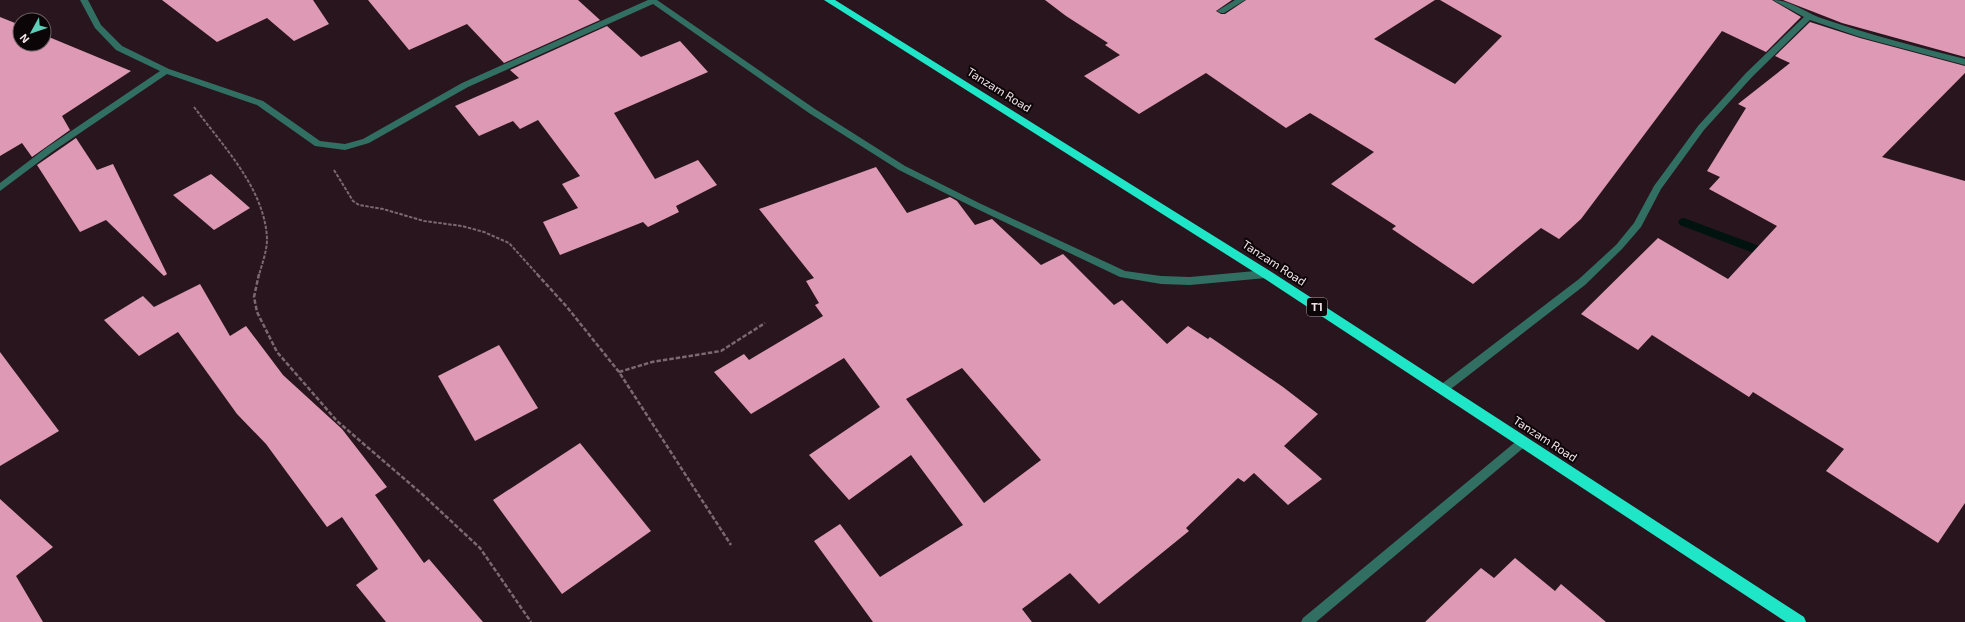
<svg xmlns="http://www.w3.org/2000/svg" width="1965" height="622" viewBox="0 0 1965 622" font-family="'Exo 2',sans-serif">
	<rect width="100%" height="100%" fill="#29151d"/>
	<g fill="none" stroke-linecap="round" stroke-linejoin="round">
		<!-- stream -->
		<path fill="#00130e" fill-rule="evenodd" d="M1684,218l91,34 2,3 -2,3h-8l-87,-33 -2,-3 2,-3z"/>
	</g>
	<!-- building -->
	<g fill="#de9ab4" fill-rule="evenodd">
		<path d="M162,0h151l16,24 -35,17 -27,-23 -50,24z"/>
		<path d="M368,0h210l22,20 -96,43 -37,-39 -58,26z"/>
		<path d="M1045,0h187l-16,11 5,3h4l21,-14h189l-61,39 81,45 47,-48 -62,-36h332l29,17 -35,35 -44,-21 -141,188 -22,20 -18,-11 -68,56 -81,-55 4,-3 -65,-42 43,-32 -64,-39 -24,15 -80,-55 -67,41 -55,-38 36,-21 -15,-10 3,-2 -42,-27z"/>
		<path d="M1783,0h182v57l-123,-34z"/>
		<path d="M0,17l20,8v19h24v-9l87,36 -69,45 8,14 -38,27 -10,-14 -22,13z"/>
		<path d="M1810,22l50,16 105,28v7l-83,84 83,24v322l-27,40 -112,-72 18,-22 -91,-57 -4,5 -97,-62 -14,15 -57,-36 77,-76 70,41 49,-53 -68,-37 11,-12 -13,-6 39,-63 -8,-4 52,-41 -15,-7z"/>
		<path d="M607,26l34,31 39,-16 28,31 -94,41 41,66 43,-19 19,25 -41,21 3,6 -31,15 -5,-5 -83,33 -17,-33 35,-14 -16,-24 18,-8 -42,-56 -18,9 -7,-8 -34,15 -24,-30 64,-28 -9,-8z"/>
		<path d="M76,138l21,32 16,-6 54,110 -3,2 -58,-56 -26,12 -43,-67z"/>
		<path d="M876,167l31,46 43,-16 7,4 18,24 17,-6 49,46 22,-11 51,51 8,-5 45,44 21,-18 20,13 2,-2 73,50 35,27 -34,32 38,33 -34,26 -34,-32 -10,9 -6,-4 -52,50 3,3 -90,73 -29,-31 -48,36 10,13h-159l-59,-81 26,-17 40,53 83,-52 -52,-70 -62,45 -40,-45 71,-48 -36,-49 -93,56 -37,-42 30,-18 5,6 74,-44 -8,-11 4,-2 -13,-22 8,-3 -55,-69zM962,368l79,92 -57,43 -78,-104z"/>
		<path d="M211,174l39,34 -36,22 -41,-35z"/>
		<path d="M200,284l30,52 16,-10 37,49 59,54 45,58 -12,8 49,68 5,-4 54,63h-97l-30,-37 22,-16 -36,-52 -15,10 -61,-83 -29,-30 -59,-82 -39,24 -35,-36 39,-24 11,11z"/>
		<path d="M499,345l39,63 -63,33 -37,-65z"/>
		<path d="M0,352l59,79 -59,35z"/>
		<path d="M580,443l71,88 -89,63 -69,-94z"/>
		<path d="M0,499l53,48 -37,29 27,46h-43z"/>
		<path d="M1515,558l40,33 6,-7 45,38h-181l56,-54 13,10z"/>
	</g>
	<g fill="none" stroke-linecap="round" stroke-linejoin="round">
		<!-- path-far1 -->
		<g stroke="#7b6970" stroke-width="2" stroke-dasharray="3.5 1.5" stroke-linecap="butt">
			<path d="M194,107c29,39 71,82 73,132 0,12 -5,25 -8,36"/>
			<path d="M334,170l19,31 6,4 24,4 41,12 38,5 22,6 25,11 29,32"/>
		</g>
		<!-- path -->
		<g stroke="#7b6970" stroke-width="2.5" stroke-dasharray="4.5 2" stroke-linecap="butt">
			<path d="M259,274l-5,23 3,15 20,40 60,69 85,73 58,54 51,74"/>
			<path d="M537,274l30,33 52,65 112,173"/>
			<path d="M619,372l33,-10 69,-11 44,-28"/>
		</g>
		<!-- street -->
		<g fill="#326f63" fill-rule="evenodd">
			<path d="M80,0h8l13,25 21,21 47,23 94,32 57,40 25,3 18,-5 99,-56 186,-83h9l158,109 90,57 74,37 146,68 36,5 29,1 76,-7 5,4 -5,4 -76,7 -29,-1 -41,-7 -147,-70 -74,-37 -90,-57 -156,-109 -185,83 -99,56 -24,7 -30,-4 -58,-41 -90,-31 -115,78 -52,39v-8l46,-35 114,-77 -44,-21 -21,-22z"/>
			<path d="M1235,0h10l-21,13h-3l-4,-2z"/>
			<path d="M1773,0c18,0 34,14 51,19 46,16 94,28 141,40v6l-105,-28 -50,-17 -58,57 -48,53 -43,59 -20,38 -19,22 -37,36 -138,107 -4,1 -4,-1 -1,-3 1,-3 140,-107 37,-34 18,-22 20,-37 44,-60 48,-53 58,-56z"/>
			<path d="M1523,437l4,2 1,3 -1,3 -211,177h-15l2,-4 216,-179z"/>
		</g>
		<!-- highway -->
		<path fill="#20e6c8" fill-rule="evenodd" d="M824,0h11l435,271 534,346 2,5h-20l-524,-345z"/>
	</g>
	<g text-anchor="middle" stroke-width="4" stroke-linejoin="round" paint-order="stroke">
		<!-- shield labels -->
		<rect fill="#0c0507" stroke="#ada0a4" stroke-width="1" x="1307" y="298" width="20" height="18" rx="3"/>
		<g font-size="11" font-weight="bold" fill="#f2e3e8">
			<text x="1317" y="311">T1</text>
		</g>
		<!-- street labels -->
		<g font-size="12" fill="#f2e3e8" stroke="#0c0507">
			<text transform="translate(999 90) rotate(32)" y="4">Tanzam Road</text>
			<text transform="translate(1274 263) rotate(33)" y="4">Tanzam Road</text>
			<text transform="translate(1545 439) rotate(33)" y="4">Tanzam Road</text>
		</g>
	</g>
	<!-- north arrow -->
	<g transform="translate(32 32) rotate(230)"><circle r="19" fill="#0c0507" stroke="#685e61"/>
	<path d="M0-3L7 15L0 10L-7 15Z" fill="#5eceb8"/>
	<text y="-6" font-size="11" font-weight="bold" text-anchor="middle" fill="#f2e3e8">N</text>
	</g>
</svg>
